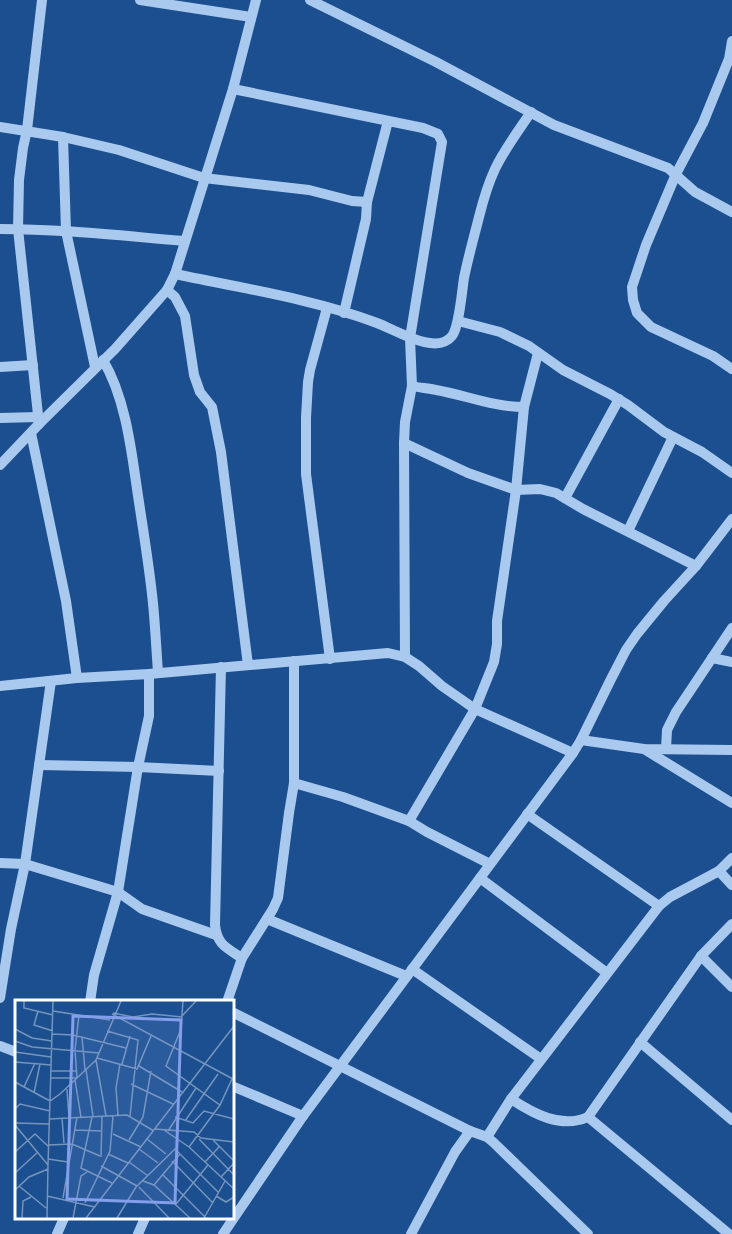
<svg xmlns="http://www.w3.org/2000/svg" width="732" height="1234" viewBox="0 0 732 1234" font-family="'Fira Sans',sans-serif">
	<rect width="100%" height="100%" fill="#1b4f8f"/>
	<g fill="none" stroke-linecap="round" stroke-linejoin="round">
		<!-- minor -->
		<g stroke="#a9c9ee" stroke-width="10">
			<path d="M140,0l111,17"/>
			<path d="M310,0l126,62 118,63 114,43 27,24 37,20"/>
			<path d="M732,41l-3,18 -26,64 -27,51 -30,71 -14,42 1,13 4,13 14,14 62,29 19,13"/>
			<path d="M233,89l190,39 15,6 4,8 -32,196 2,48 -7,36 -1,21 1,214"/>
			<path d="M0,127l63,10 56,13 85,28 105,12 43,11 15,1"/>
			<path d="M63,137l3,94 29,136"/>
			<path d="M0,229c62,0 123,7 185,12"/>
			<path d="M175,274c66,14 139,25 202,49 19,7 59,33 75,13 7,-9 10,-45 12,-58 4,-20 10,-41 15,-61 4,-16 9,-33 16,-48 9,-19 24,-39 36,-57"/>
			<path d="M167,290l8,7 10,19 9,59 6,17 12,15 9,45 27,213"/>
			<path d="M327,308l-17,62 -2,12 -2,36v56l24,185"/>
			<path d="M344,313l22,-94 1,-17 21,-81"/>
			<path d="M458,321l42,11 29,14 34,24 47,24 18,11 36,27 38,20 30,21"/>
			<path d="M103,360c22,37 28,87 34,129 5,34 11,69 15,105 3,25 4,52 6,78"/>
			<path d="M0,367l33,-2"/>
			<path d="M412,386c8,2 16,2 24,4 29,5 57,17 88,17"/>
			<path d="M0,418l38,-1"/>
			<path d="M39,424l-21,-195 1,-49 4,-32 4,-18 15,-130"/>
			<path d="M31,433l35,168 11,77"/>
			<path d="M404,443l64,30 48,17 24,-1 16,4 27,16 113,57"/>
			<path d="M0,465l39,-41 76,-75 52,-59 8,-16 58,-185 23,-89"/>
			<path d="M565,498l54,-99"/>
			<path d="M628,531l45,-94"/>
			<path d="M712,658l20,4"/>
			<path d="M221,667l-6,258c2,20 12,23 27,33"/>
			<path d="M0,686l77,-8 72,-4 239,-21 17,4 14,9 23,20 33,23 98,44"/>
			<path d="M581,740l63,9 88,1"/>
			<path d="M644,749l88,54"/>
			<path d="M666,749l1,-19 9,-18 56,-84"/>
			<path d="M39,765l99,2 81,4"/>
			<path d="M294,783l49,14 66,24 18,11 63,32"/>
			<path d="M527,814l132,92"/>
			<path d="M409,821l66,-112 19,-47 3,-18v-23l19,-131 8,-83 14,-54"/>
			<path d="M0,863l25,1 93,28 24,17 74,26"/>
			<path d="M719,871l13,-13"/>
			<path d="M480,878l127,95"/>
			<path d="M267,919l139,57"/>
			<path d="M701,956l31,31"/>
			<path d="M412,969l129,90"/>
			<path d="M0,998l11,-69 14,-65 26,-183"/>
			<path d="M90,1002l4,-27 24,-83 20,-125 11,-51v-42"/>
			<path d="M227,1002l15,-44 31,-49 5,-11 11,-85 5,-30v-122"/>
			<path d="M232,1012l238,119"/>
			<path d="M640,1042l92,78"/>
			<path d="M0,1046l16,6"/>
			<path d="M232,1086l71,30"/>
			<path d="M511,1099c23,15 50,30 77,18l113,-161 31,-32"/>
			<path d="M588,1117l141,117"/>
			<path d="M487,1137l24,-38 148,-193 11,-9 49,-26 13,14"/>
			<path d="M57,1234l7,-16"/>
			<path d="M138,1234l7,-16"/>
			<path d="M223,1234l80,-118 270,-363 8,-13 30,-61 15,-29 11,-16 27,-33 32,-35 36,-47"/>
			<path d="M411,1234l44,-82 15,-21 17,6 6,5 95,92"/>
		</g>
	</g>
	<!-- overview -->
	<g transform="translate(15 1000)">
		<rect width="219" height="219" fill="#1b4f8f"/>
		<path fill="none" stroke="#7695bc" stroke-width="1.5" d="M9,1v7l29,7M168,1l-2,28 -15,37 54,39 12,-26M23,11l-4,14 19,6M38,11l57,9M98,13l20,4 19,-3 30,3M97,14l121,65M167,16l14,-15M0,29l17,9 20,3M92,31l31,9 -8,76M37,34l21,1 53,13M67,37l3,33M0,41l17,6 67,6M0,52l36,5M82,58l40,11 14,-33M81,60l10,56M0,62l36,3M107,64l8,-28M124,66l43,26M71,70l7,46M35,71h26M35,78h27M62,78l-2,-28 4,-35M60,80l6,37M0,82l35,19 10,-7 36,-34 25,-59M116,84l42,20M9,87l11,-24M52,89l2,29M19,93l6,-29M0,109l5,-5 30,7M103,115l-2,-27 4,-24M77,117l-11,51 31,15M160,117l18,6 11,-12 30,8M47,118l2,25M34,119l78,-4 27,16M170,121l33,-47M0,123l34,1M0,125l33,40 -1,53M140,129l39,3 7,6 33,4M60,130l26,1M149,130l25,17 45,42M153,131l28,-43M98,134l28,13M132,139l19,15M184,139l35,36M197,139l22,22M114,140l14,-23 8,-46M33,145l24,-1 28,12M174,147l31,-42M124,149l19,14M0,152l20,-18 13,12M93,154l20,9M86,157l1,-41M33,159l20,3M157,161l41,42M114,162l19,14M190,162l14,-15M33,165l5,-164M86,166l36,20M0,173l23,-21M147,174l44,44M206,177l13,-14M128,181l11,4 36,33M139,185l26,-31M4,186l27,22M124,187l30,31M0,190l14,-13 19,-8M32,196l48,11M201,196l10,6 8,-5M48,198l14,-81M70,203l25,-52 3,-35M161,204l32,-39M7,218l1,-17 8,-4M58,218l8,-42 6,-4M71,218l148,-192M102,218l19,-31 39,-38 43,43M189,218l21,-37"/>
		<path fill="#839eea" fill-opacity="0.15" stroke="#839eea" stroke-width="3" d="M58,16l108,4 -6,183 -108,-4z"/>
		<rect width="219" height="219" fill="none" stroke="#fff" stroke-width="3"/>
	</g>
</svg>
